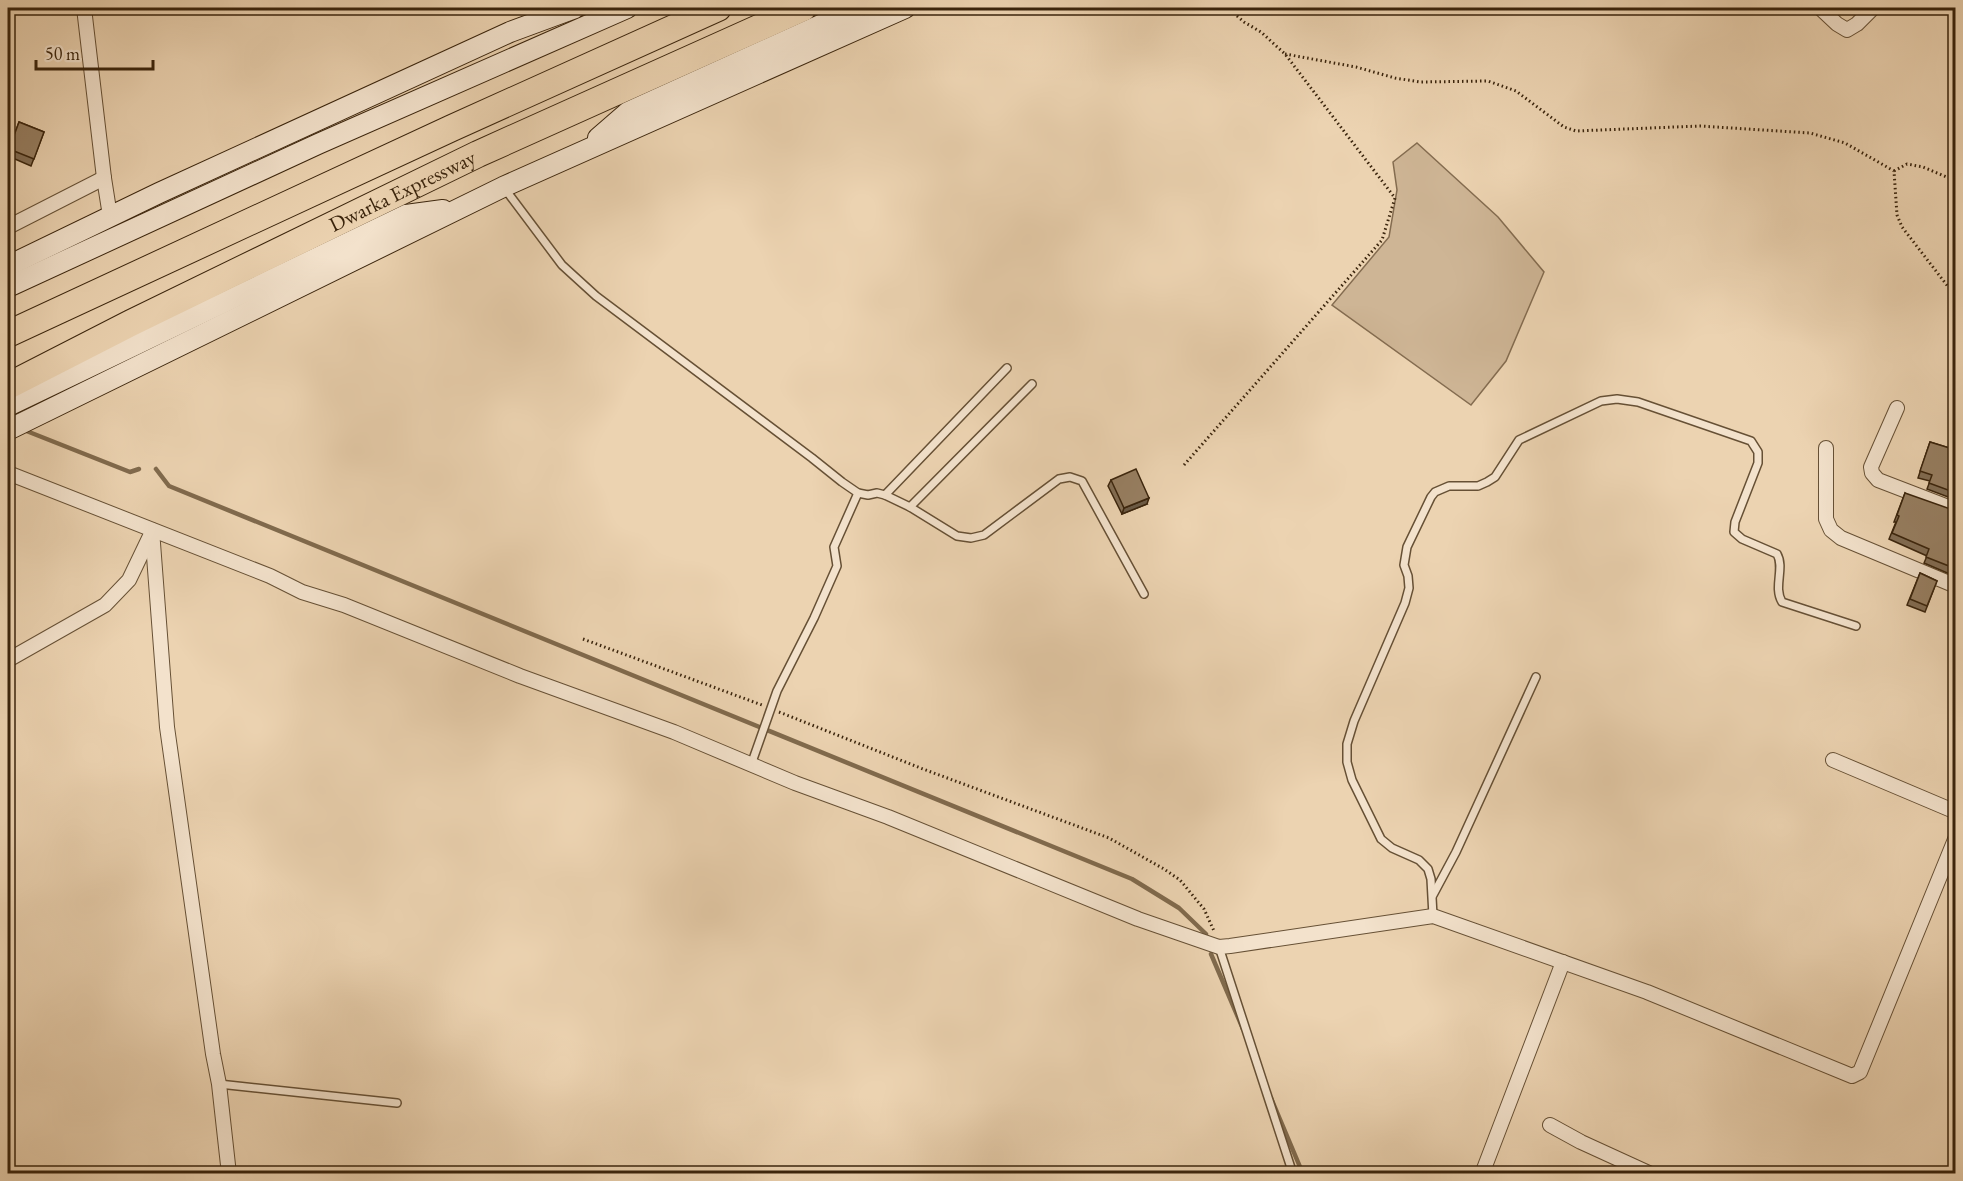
<svg xmlns="http://www.w3.org/2000/svg" width="1963" height="1181" viewBox="0 0 1963 1181" font-family="'EB Garamond',serif">
	<rect width="100%" height="100%" fill="#ecd3b1"/>
	<filter id="stains"><feTurbulence type="fractalNoise" baseFrequency=".00333" numOctaves="4"/><feColorMatrix values="0 0 0 0 .2 0 0 0 0 .09 0 0 0 0 .02 0 0 0 .5 -.17"/></filter>
	<radialGradient id="worn" r=".72"><stop offset=".6" stop-color="#630" stop-opacity="0"/><stop offset="1" stop-color="#630" stop-opacity=".3"/></radialGradient>
	<!-- green -->
	<path fill="#ceb595" stroke="#846c50" stroke-width="1.5" d="M1417,143l81,74 46,55 -38,89 -35,44 -139,-100 57,-68 8,-47 -4,-28z"/>
	<g fill="none" stroke-linecap="round" stroke-linejoin="round">
		<!-- stream -->
		<g stroke="#806a4d" stroke-width="4.5">
			<path d="M24,430l106,42 9,-3"/>
			<path d="M156,469l13,17 963,393 47,29 27,26"/>
			<path d="M1211,954l32,75"/>
			<path d="M1271,1098l32,76"/>
		</g>
		<!-- lane casing -->
		<g stroke="#665035" stroke-width="10">
			<g id="lane">
				<path d="M505,189l57,76 34,31 216,162 30,24 16,11 10,2 9,-2 8,2 25,12 47,29 14,2 13,-3 75,-56 11,-2 12,4 62,113"/>
				<path d="M885,495l122,-127"/>
				<path d="M910,507l122,-123"/>
				<path d="M751,765l26,-74 37,-73 23,-52 -3,-19 24,-54"/>
				<path d="M1433,895l23,-43 80,-175"/>
				<path d="M1433,916l-2,-37 -3,-10 -9,-9 -27,-12 -11,-9 -29,-59 -5,-18v-18l7,-23 51,-118 4,-15 -1,-12 -4,-11 3,-18 24,-50 4,-5 14,-6h29l9,-4 8,-5 24,-37 82,-39 16,-2 21,3 113,39 7,11v11l-23,59 -1,10 8,7 35,15c8,14 -4,33 5,48l74,24"/>
				<path d="M1219,947l74,227"/>
				<path d="M219,1084l178,19"/>
			</g>
		</g>
		<!-- street casing -->
		<g stroke="#665035" stroke-width="16">
			<g id="street">
				<path d="M84,8l20,170 6,38"/>
				<path d="M1820,8l17,16 10,6 10,-6 16,-16"/>
				<path d="M8,227l96,-49"/>
				<path d="M1897,408l-26,59 1,6 6,7 78,30"/>
				<path d="M1826,448v71l5,11 10,8 115,48"/>
				<path d="M8,473l262,103 32,16 42,13 176,71 154,56 121,51 93,34 250,102 81,28 11,-1 203,-30 214,76 205,84 8,-4 96,-235"/>
				<path d="M152,530l15,197 46,327 6,30 10,90"/>
				<path d="M8,660l97,-55 24,-25 23,-48"/>
				<path d="M1833,760l123,52"/>
				<path d="M1550,1125l31,17 70,32"/>
				<path d="M1482,1174l81,-212"/>
			</g>
		</g>
		<!-- secondary casing -->
		<g stroke="#3a240c" stroke-width="22">
			<g id="secondary">
				<path d="M598,138l30,-26 230,-104"/>
				<path d="M8,266l151,-73 351,-161 65,-24"/>
				<path d="M8,287l310,-143 309,-136"/>
				<path d="M8,406l398,-191 37,-5"/>
				<path d="M8,430l495,-243 402,-179"/>
			</g>
		</g>
		<!-- highway casing -->
		<g stroke="#3a240c" stroke-width="28">
			<g id="highway">
				<path d="M8,334l444,-206 266,-120"/>
				<path id="s1" d="M8,386l123,-63 347,-169 325,-146"/>
			</g>
		</g>
		<!-- path -->
		<g stroke="#3a240c" stroke-width="3" stroke-dasharray="1.5 3" stroke-linecap="butt">
			<path d="M1285,54l71,13 39,11 25,4 68,-1 28,10 48,36 12,4 124,-5 110,7 35,10 49,28 3,44 5,12 54,70"/>
			<path d="M1894,171l13,-7 16,3 33,14"/>
			<path d="M1184,465l198,-225 13,-42 -110,-144 -24,-22 -17,-10 -16,-14"/>
			<path d="M583,639l179,66"/>
			<path d="M779,712l144,57 186,69 55,31 16,11 24,29 10,22"/>
		</g>
		<!-- lane -->
		<use href="#lane" stroke="#f3e2cc" stroke-width="7"/>
		<!-- street -->
		<use href="#street" stroke="#f3e2cc" stroke-width="14"/>
		<!-- secondary -->
		<use href="#secondary" stroke="#f3e2cc" stroke-width="20"/>
		<!-- highway -->
		<use href="#highway" stroke="#ecd3b1" stroke-width="26"/>
	</g>
	<!-- wall -->
	<g fill="#826d54" stroke="#3a240c" stroke-width="1.5">
		<path d="M19,122l25,10 -13,34 -23,-10v-3z"/>
		<path d="M1930,442l26,8v50l-29,-11 3,-8 -12,-3z"/>
		<path d="M1111,480l36,24 -25,10 -14,-28z"/>
		<path d="M1905,493l51,73 -4,9 -28,-12 3,-7 -38,-17 7,-17h-2z"/>
		<path d="M1920,573l17,8 -12,31 -18,-7z"/>
	</g>
	<!-- shaded-wall -->
	<path fill="#6a5945" stroke="#3a240c" stroke-width="1.5" d="M1149,498l-2,6 -25,10 2,-6z"/>
	<!-- building -->
	<g fill="#977f62" stroke="#3a240c" stroke-width="1.5">
		<path d="M19,122l25,10 -10,27 -25,-10z"/>
		<path d="M1930,442l26,8v43l-27,-10 3,-8 -12,-4z"/>
		<path d="M1136,469l13,29 -25,10 -13,-28z"/>
		<path d="M1905,493l51,18v55l-2,2 -28,-11 3,-8 -37,-16 7,-17 -2,-1z"/>
		<path d="M1920,573l17,8 -10,25 -17,-7z"/>
	</g>
	<g text-anchor="middle" stroke-width="4.5" stroke-linejoin="round" paint-order="stroke">
		<!-- street labels -->
		<g font-size="21" fill="#3a240c" stroke="#f3e2cc">
			<text dy="7" stroke="none"><textPath href="#s1" startOffset="440">Dwarka Expressway</textPath></text>
		</g>
	</g>
	<!-- margin -->
	<rect width="1963" height="1181" fill="none" stroke="#ecd3b1" stroke-width="30"/>
	<rect x="9" y="9" width="1945" height="1163" fill="none" stroke="#3a240c" stroke-width="3"/>
	<rect x="15" y="15" width="1933" height="1151" fill="none" stroke="#3a240c" stroke-width="1.5"/>
	<!-- scale -->
	<path d="M36 60v9h117v-9" fill="none" stroke="#3a240c" stroke-width="3"/>
	<text x="45" y="60" font-size="18" fill="#3a240c" stroke="#f3e2cc" stroke-width="4.5" paint-order="stroke">50 m</text>
	<rect width="100%" height="100%" filter="url(#stains)"/>
	<rect width="100%" height="100%" fill="url(#worn)"/>
</svg>
